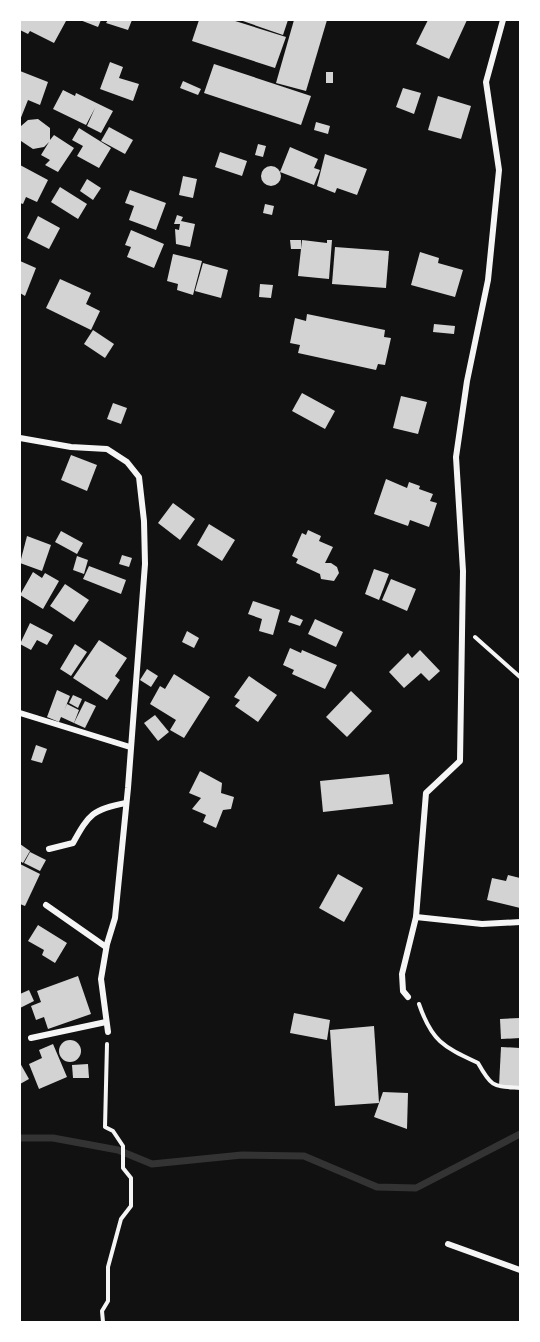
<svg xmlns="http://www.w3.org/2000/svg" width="540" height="1342" viewBox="0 0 540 1342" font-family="'Exo 2',sans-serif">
	<rect width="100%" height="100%" fill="#111"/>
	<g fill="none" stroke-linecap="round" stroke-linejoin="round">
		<!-- stream -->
		<path stroke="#333" stroke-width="7" d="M20,1138h33l65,12 34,14 90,-9 62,1 73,31 39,1 104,-54"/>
	</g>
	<!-- building -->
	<g fill="#d3d3d3">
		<path d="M20,20h42l4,1 -12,22 -24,-12 -2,3 -8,-4z"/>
		<path d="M80,20h21l-3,7z"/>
		<path d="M108,20h24l-4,10 -22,-7z"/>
		<path d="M199,20h33l54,17 -11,31 -83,-27z"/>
		<path d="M240,20h48l-5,15z"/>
		<path d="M294,20h33l-21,71 -30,-8z"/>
		<path d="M428,20h39l-18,39 -33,-15z"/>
		<path d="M110,62l13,5 -4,11 20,6 -6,17 -33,-12z"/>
		<path d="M214,64l97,32 -10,29 -97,-32z"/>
		<path d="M20,71l28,11 -8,23 -12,-5 -8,20z"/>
		<rect x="326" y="72" width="7" height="11"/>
		<path d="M183,81l18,8 -3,6 -18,-7z"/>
		<path d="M403,88l18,5 -7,21 -18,-7z"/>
		<path d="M63,90l12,6 1,-3 37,18 -12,22 -14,-7 8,-18 -9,17 -33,-16z"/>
		<path d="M438,96l33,10 -10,33 -33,-9z"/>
		<path d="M38,119l12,9v12l4,-5 20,13 -16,24 -13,-7 5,-5 -9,-5 8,-13 -5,5 -11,2 -12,-8v-15l7,-6z"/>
		<path d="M316,122l14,4 -2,8 -14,-4z"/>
		<path d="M109,127l24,13 -8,14 -24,-13z"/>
		<path d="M79,128l32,20 -12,20 -22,-12 6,-10 -11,-6z"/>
		<path d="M258,144l8,2 -3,11 -8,-2z"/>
		<path d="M290,147l28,12 -4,9 6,2 -6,15 -34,-13z"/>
		<path d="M220,152l27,9 -5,15 -27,-9z"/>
		<path d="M325,154l42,15 -10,26 -20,-7 -2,5 -18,-7z"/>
		<path d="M20,165l28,15 -11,22 -11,-5 -3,7 -3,-1z"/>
		<circle cx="271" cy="176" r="10"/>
		<path d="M183,176l14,3 -4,19 -14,-3z"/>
		<path d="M87,179l14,9 -8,12 -13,-9z"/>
		<path d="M60,187l27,17 -9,15 -27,-17z"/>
		<path d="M130,190l36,13 -10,27 -27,-10 5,-14 -9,-3z"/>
		<path d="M265,204l9,2 -2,9 -9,-2z"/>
		<path d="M177,215l6,2 -2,4 14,3 -5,23 -14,-3 -1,-15 4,1 1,-6h-6z"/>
		<path d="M38,216l22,12 -11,21 -22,-11z"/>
		<path d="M131,230l33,14 -10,24 -27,-11 4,-10 -6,-2z"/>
		<path d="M290,240h11v9h-10z"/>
		<path d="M302,240l25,3v-3h5l-3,39 -31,-3z"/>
		<path d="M335,247l54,4 -3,37 -54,-4z"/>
		<path d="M420,252l19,6 -1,5 25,7 -8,27 -44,-12z"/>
		<path d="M173,254l29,7 -9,34 -16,-5 1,-6 -11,-3z"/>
		<path d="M20,261l16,7 -11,28 -5,-3z"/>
		<path d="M203,263l25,7 -7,28 -26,-7z"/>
		<path d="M60,279l31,14 -5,11 14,7 -9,19 -45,-22z"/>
		<path d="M260,284l13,1 -2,13 -12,-1z"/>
		<path d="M307,314l78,16 -1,7 7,1 -6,27 -7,-1 -2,6 -78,-17 2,-8 -10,-2 5,-25 11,3z"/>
		<path d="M434,324l21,2 -1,8 -21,-2z"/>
		<path d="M93,330l21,14 -9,14 -21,-14z"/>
		<path d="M302,393l33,18 -10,18 -33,-18z"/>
		<path d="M401,396l26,6 -9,32 -25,-6z"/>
		<path d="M113,403l14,5 -6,16 -14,-5z"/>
		<path d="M71,455l26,10 -10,26 -26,-11z"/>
		<path d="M386,479l21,9 2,-6 11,4 -1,3 14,5 -3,7 7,2 -8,24 -19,-7 -2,6 -34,-12z"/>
		<path d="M173,503l22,16 -15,21 -22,-17z"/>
		<path d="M209,524l26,16 -13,21 -25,-16z"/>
		<path d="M308,530l13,6 -2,5 14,6 -8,16h6l6,4 2,6 -5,8 -13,-2 -1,-5 -24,-11 2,-4 -6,-3 10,-23 4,2z"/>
		<path d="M61,531l22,12 -6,11 -22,-12z"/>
		<path d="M27,536l24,9 -9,26 -22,-8z"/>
		<path d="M122,555l10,3 -3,9 -10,-3z"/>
		<path d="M77,556l11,4 -4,14 -11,-4z"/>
		<path d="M89,566l37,14 -5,14 -38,-15z"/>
		<path d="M374,569l15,5 -10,26 -14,-6z"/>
		<path d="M33,572l9,6 3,-5 14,8 -16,28 -23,-14z"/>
		<path d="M391,579l25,10 -9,22 -25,-11z"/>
		<path d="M65,584l24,16 -15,22 -24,-16z"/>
		<path d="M253,601l27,9 -7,25 -14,-4 3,-12 -14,-5z"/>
		<path d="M291,615l12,5 -3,6 -12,-4z"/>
		<path d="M315,619l28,13 -7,15 -28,-13z"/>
		<path d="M30,623l23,12 -6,10 -10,-5 -6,10 -11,-6z"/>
		<path d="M187,631l12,7 -5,10 -12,-6z"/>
		<path d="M99,640l28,18 -12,18 5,4 -13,20 -34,-22z"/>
		<path d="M75,644l12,8 -16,24 -11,-7z"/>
		<path d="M290,648l11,5 1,-3 35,15 -12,24 -33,-15 2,-4 -11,-5z"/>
		<path d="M420,650l20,21 -11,10 -8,-8 -17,15 -15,-16 19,-19 4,5z"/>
		<path d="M147,669l11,7 -7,11 -11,-7z"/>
		<path d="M174,674l36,23 -26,41 -14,-8 6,-10 -26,-16 10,-18 5,3z"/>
		<path d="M249,676l28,19 -19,27 -23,-16 5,-6 -6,-3z"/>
		<path d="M57,690l13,6 -6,15 3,-7 12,6 -5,13 -13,-6 -2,5 -12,-5z"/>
		<path d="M351,691l21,20 -25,26 -21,-20z"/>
		<path d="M73,695l9,4 -4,9 -9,-5z"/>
		<path d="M85,701l11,5 -11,22 -11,-5z"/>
		<path d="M155,715l14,17 -11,9 -14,-18z"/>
		<path d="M36,745l11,4 -5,14 -11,-3z"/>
		<path d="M200,771l22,12 -1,10 13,4 -3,12 -8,1 -7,18 -13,-6 3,-7 -14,-6 9,-11 -12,-5z"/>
		<path d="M389,774l4,30 -70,8 -3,-31z"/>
		<path d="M20,844l10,7 -7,12 -3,-2z"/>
		<path d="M30,852l16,8 -6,11 -16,-8z"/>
		<path d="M20,864l20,10 -15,32 -5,-2z"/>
		<path d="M338,874l25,14 -19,34 -25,-14z"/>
		<path d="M508,875l12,3v30l-33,-8 5,-22 14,3z"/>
		<path d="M38,925l29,18 -12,20 -13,-8 2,-5 -16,-9z"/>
		<path d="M78,976l13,38 -43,15 -4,-12 -8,3 -5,-14 10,-4 -4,-11z"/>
		<path d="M29,990l5,11 -14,7v-14z"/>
		<path d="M294,1013l36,7 -3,20 -37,-7z"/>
		<path d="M520,1018v20l-19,1 -1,-20z"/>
		<path d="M374,1026l5,77 -44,3 -5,-76z"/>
		<circle cx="70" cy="1051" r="11"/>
		<path d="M53,1044l14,33 -28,12 -10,-25 13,-6 -3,-8z"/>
		<path d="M501,1047l19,1v40l-21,-2z"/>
		<path d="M20,1063l9,16 -9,5z"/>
		<path d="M88,1064l1,14h-16l-1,-13z"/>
		<path d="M383,1092l25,1 -1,36 -33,-12z"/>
	</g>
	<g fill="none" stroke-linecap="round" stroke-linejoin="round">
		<!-- path -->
		<g stroke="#f5f5f5" stroke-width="4">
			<path d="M475,637l45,40"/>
			<path d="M419,1004c13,38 25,43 59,59 14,25 15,23 42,25"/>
			<path d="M103,1322l-1,-11 6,-10v-34l13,-48 10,-13v-28l-8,-10v-22l-10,-15 -8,-4 2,-83"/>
		</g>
		<!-- minor -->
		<g stroke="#f5f5f5" stroke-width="6">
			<path d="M20,438l51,9 36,2 20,13 12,15 5,44 1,43 -17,224 -13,130 -8,26 -6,35 7,53"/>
			<path d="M20,713l110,34"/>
			<path d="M49,849l24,-6c16,-29 20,-34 53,-40"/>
			<path d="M46,905l60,42"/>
			<path d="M416,917l66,7 38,-2"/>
			<path d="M408,997l-5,-6 -1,-17 14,-57 10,-124 34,-32 3,-190 -7,-114 11,-76 21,-101 11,-110 -13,-88 17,-62"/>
			<path d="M31,1038l75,-16"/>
			<path d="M448,1244l72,26"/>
		</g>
	</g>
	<!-- border -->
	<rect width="540" height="1342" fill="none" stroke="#ffffff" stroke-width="42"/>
</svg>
